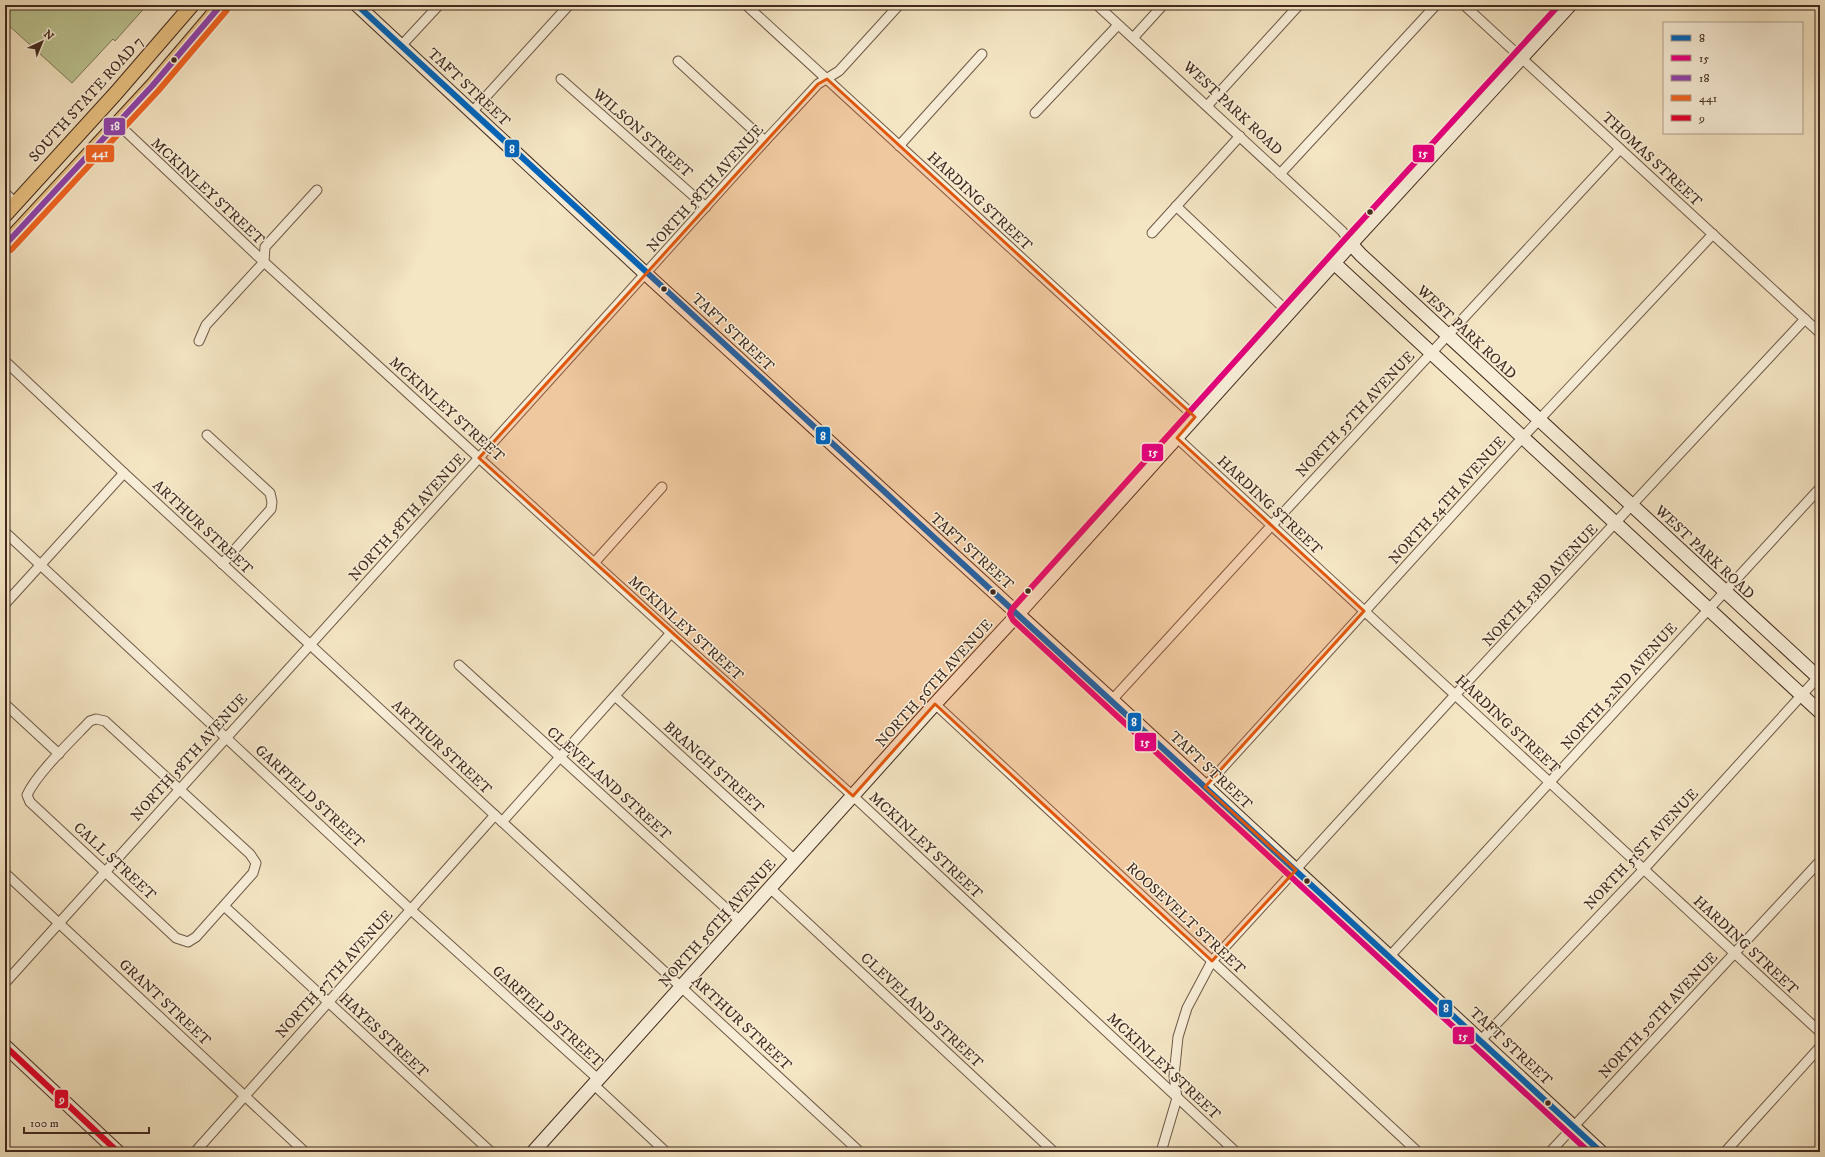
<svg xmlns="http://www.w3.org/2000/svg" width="1825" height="1157" viewBox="0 0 1825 1157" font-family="'IM FELL DW Pica',serif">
	<rect width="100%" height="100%" fill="#f4e5c3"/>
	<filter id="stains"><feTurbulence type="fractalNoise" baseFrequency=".005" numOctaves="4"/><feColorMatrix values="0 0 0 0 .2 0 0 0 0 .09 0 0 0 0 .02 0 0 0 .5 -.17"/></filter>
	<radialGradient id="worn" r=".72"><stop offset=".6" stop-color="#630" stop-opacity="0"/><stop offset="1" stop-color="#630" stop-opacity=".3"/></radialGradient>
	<!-- green -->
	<path fill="#bcc593" stroke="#7e7758" d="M5,5h142l-32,36 -2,-2 -41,44 -67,-61z"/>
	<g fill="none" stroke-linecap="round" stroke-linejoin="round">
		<!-- street casing -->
		<g stroke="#6e5846" stroke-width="11">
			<g id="street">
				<path d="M746,5l449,412"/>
				<path d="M1097,5l245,226 9,13"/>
				<path d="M1464,5l356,328"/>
				<path d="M1133,38l30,-33"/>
				<path d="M401,46l38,-41"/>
				<path d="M678,61l87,80"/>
				<path d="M561,79l145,128"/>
				<path d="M1207,106l92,-101"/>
				<path d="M472,112l97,-107"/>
				<path d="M1035,113l83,-88"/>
				<path d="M118,124l146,138 407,371 182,163 383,356"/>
				<path d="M899,146l83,-92"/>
				<path d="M1280,174l156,-169"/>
				<path d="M5,193l11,10"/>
				<path d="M1176,206l113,107"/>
				<path d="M1152,233l88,-97"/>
				<path d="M199,341l7,-16 58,-63 1,-15 52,-57"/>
				<path d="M5,361l119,112 736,679"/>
				<path d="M207,435l63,58 2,9 -1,7 -49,55"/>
				<path d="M1177,438l643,594"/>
				<path d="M5,532l405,377 188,170"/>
				<path d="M594,563l68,-76"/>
				<path d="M5,604l119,-131"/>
				<path d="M459,665l281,256"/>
				<path d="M615,696l180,164"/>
				<path d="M1112,700l160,-175 348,-376"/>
				<path d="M5,704l54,50"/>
				<path d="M935,704l483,448"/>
				<path d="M96,719l9,2 145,133 6,9 -3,10 -57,64 -8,5 -12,-4 -146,-136 -3,-7c10,-22 45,-55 63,-74z"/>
				<path d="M1205,787l318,-350 190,-203"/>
				<path d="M502,822l169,-189"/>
				<path d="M5,873l300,279"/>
				<path d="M771,889l283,263"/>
				<path d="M224,906l267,246"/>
				<path d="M1390,956l430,-468"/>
				<path d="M5,983l760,-842 53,-57 21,-13 60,-66"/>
				<path d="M1481,1040l163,-171 176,-194"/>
				<path d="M593,1084l73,68"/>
				<path d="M195,1152l300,-337"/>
				<path d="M1161,1152l16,-54 -3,-22 4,-39 9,-29 25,-47 243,-266 350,-376"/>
				<path d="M1550,1152l270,-291"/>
				<path d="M1725,1152l95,-105"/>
			</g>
		</g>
		<!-- secondary casing -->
		<g stroke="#41291d" stroke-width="15">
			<g id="secondary">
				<path d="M357,5l289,269 466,426 489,452"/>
				<path d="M1351,244l10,11 459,424"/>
				<path d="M1334,263l486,449"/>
				<path d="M5,1046l113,106"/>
				<path d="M533,1152l402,-448 83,-90 333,-370 219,-239"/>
			</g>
		</g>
		<!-- primary casing -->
		<g stroke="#41291d" stroke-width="16">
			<g id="primary">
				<path d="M5,215l111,-122 76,-88"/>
				<path d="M5,245l148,-160 68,-80"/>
			</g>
		</g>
		<!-- street -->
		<use href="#street" stroke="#f8eed8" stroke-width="9"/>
		<!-- secondary -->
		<use href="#secondary" stroke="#f8eed8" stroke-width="13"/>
		<!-- primary -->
		<use href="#primary" stroke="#eac282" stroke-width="14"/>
		<!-- bus-1 casing -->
		<g stroke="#f8eed8" stroke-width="9">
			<path id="bus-1" d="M357,5c413,384 830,764 1244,1147"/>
		</g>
		<!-- bus-2 casing -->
		<g stroke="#f8eed8" stroke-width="9">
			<path id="bus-2" d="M1559,5l-214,234 -333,370 -2,5 3,6 576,532"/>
		</g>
		<!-- bus-3 casing -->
		<g stroke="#f8eed8" stroke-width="9">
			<path id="bus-3" d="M5,245l148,-160 68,-80"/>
		</g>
		<!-- bus-4 casing -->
		<g stroke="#f8eed8" stroke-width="9">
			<path id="bus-4" d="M11,250l148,-160 68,-80"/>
		</g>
		<!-- bus-5 casing -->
		<g stroke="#f8eed8" stroke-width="9">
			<path id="bus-5" d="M5,1046l113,106"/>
		</g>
		<!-- bus-1 -->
		<use href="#bus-1" stroke="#0065bd" stroke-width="6"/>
		<!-- bus-2 -->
		<use href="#bus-2" stroke="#e5007d" stroke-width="6"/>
		<!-- bus-3 -->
		<use href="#bus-3" stroke="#8e44ad" stroke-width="6"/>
		<!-- bus-4 -->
		<use href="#bus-4" stroke="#f26522" stroke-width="6"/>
		<!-- bus-5 -->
		<use href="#bus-5" stroke="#e4002b" stroke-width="6"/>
	</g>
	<!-- marked area -->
	<path fill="#e0570d" fill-opacity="0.2" stroke="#e0570d" stroke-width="3" stroke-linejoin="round" d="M827,79l368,338 -18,21 187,173 -159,176 91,83 -84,91 -277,-257 -82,92 -374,-338 339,-374z"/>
	<!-- markers -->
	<g fill="#41291d" stroke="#f8eed8" stroke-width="1.5">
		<circle cx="174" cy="60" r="3.5"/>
		<circle cx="1370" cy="212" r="3.5"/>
		<circle cx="664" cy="289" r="3.5"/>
		<circle cx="1028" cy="591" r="3.5"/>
		<circle cx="993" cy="592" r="3.5"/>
		<circle cx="1307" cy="881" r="3.5"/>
		<circle cx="1548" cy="1103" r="3.5"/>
	</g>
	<g text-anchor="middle" stroke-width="3" stroke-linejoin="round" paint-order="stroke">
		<!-- street labels -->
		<g font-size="15" fill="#41291d" stroke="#f8eed8">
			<text transform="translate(469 87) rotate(43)" y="5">TAFT STREET</text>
			<text transform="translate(86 99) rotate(-48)" y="5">SOUTH STATE ROAD 7</text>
			<text transform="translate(1233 108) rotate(43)" y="5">WEST PARK ROAD</text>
			<text transform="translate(643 133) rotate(41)" y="5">WILSON STREET</text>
			<text transform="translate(1652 159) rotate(43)" y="5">THOMAS STREET</text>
			<text transform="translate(705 188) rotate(-48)" y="5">NORTH 58TH AVENUE</text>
			<text transform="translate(208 191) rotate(43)" y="5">MCKINLEY STREET</text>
			<text transform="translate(980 201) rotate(43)" y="5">HARDING STREET</text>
			<text transform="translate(733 332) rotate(43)" y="5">TAFT STREET</text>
			<text transform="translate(1467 332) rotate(43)" y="5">WEST PARK ROAD</text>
			<text transform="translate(447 409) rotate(42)" y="5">MCKINLEY STREET</text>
			<text transform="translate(1355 414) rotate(-47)" y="5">NORTH 55TH AVENUE</text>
			<text transform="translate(1447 500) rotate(-48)" y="5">NORTH 54TH AVENUE</text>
			<text transform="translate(1270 505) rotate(43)" y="5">HARDING STREET</text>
			<text transform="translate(407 517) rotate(-48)" y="5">NORTH 58TH AVENUE</text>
			<text transform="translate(203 527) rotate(43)" y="5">ARTHUR STREET</text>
			<text transform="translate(972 551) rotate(42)" y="5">TAFT STREET</text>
			<text transform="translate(1705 552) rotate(43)" y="5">WEST PARK ROAD</text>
			<text transform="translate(1540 585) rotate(-47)" y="5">NORTH 53RD AVENUE</text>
			<text transform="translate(686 628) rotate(42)" y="5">MCKINLEY STREET</text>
			<text transform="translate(934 683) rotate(-48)" y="5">NORTH 56TH AVENUE</text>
			<text transform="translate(1619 686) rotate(-48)" y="5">NORTH 52ND AVENUE</text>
			<text transform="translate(1508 724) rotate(43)" y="5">HARDING STREET</text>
			<text transform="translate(442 747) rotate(43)" y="5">ARTHUR STREET</text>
			<text transform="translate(189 757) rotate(-48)" y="5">NORTH 58TH AVENUE</text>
			<text transform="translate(714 767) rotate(42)" y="5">BRANCH STREET</text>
			<text transform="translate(1211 770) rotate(43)" y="5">TAFT STREET</text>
			<text transform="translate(609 783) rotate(42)" y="5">CLEVELAND STREET</text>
			<text transform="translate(310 796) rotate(43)" y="5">GARFIELD STREET</text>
			<text transform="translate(926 845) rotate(43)" y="5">MCKINLEY STREET</text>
			<text transform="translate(1641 849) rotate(-47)" y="5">NORTH 51ST AVENUE</text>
			<text transform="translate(115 861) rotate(43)" y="5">CALL STREET</text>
			<text transform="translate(1186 918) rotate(43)" y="5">ROOSEVELT STREET</text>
			<text transform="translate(717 923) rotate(-48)" y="5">NORTH 56TH AVENUE</text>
			<text transform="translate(1746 945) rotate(43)" y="5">HARDING STREET</text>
			<text transform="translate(334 974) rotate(-48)" y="5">NORTH 57TH AVENUE</text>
			<text transform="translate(165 1002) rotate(43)" y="5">GRANT STREET</text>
			<text transform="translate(922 1010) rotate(43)" y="5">CLEVELAND STREET</text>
			<text transform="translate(1658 1015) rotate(-47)" y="5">NORTH 50TH AVENUE</text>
			<text transform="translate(548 1016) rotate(42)" y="5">GARFIELD STREET</text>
			<text transform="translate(742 1023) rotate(43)" y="5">ARTHUR STREET</text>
			<text transform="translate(384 1035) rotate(43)" y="5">HAYES STREET</text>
			<text transform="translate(1511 1046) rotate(43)" y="5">TAFT STREET</text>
			<text transform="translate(1164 1066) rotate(43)" y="5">MCKINLEY STREET</text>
		</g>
	</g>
	<g stroke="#f8eed8" stroke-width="1.5">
		<rect x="103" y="117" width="23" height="19" rx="4" fill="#8e44ad"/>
		<rect x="504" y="139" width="16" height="19" rx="4" fill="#0065bd"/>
		<rect x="85" y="144" width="30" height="19" rx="4" fill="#f26522"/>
		<rect x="1412" y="144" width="23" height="19" rx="4" fill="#e5007d"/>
		<rect x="815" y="426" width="16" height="19" rx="4" fill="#0065bd"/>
		<rect x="1141" y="443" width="23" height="19" rx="4" fill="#e5007d"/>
		<rect x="1127" y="712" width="15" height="20" rx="4" fill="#0065bd"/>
		<rect x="1134" y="732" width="23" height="20" rx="4" fill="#e5007d"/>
		<rect x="1438" y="999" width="15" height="19" rx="4" fill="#0065bd"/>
		<rect x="1452" y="1026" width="23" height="19" rx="4" fill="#e5007d"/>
		<rect x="54" y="1089" width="15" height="20" rx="4" fill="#e4002b"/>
	</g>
	<g font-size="11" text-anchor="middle" font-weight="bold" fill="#fff">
		<text x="115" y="130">18</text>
		<text x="512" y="153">8</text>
		<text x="100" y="157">441</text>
		<text x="1423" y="157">15</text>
		<text x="823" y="440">8</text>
		<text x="1153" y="456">15</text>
		<text x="1134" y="726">8</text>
		<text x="1145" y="746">15</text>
		<text x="1446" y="1012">8</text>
		<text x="1463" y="1040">15</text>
		<text x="62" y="1103">9</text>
	</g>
	<!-- margin -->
	<rect width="1825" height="1157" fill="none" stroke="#f4e5c3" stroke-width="20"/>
	<rect x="6" y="6" width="1813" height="1145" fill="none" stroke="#41291d" stroke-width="2"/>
	<rect x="10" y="10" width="1805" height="1137" fill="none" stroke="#41291d"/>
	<!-- legend -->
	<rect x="1663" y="22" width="140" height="112" fill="#f8eed8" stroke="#af9f8d"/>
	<rect x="1671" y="35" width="20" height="6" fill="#0065bd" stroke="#af9f8d"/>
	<text x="1699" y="42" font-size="12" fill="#41291d">8</text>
	<rect x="1671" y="55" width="20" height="6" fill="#e5007d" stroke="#af9f8d"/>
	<text x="1699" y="62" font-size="12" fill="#41291d">15</text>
	<rect x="1671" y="75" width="20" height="6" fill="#8e44ad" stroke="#af9f8d"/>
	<text x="1699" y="82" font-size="12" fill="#41291d">18</text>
	<rect x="1671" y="95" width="20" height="6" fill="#f26522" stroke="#af9f8d"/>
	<text x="1699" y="102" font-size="12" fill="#41291d">441</text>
	<rect x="1671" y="115" width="20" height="6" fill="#e4002b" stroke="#af9f8d"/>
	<text x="1699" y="122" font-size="12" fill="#41291d">9</text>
	<!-- north arrow -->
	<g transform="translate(42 42) rotate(44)" stroke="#f8eed8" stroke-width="3" paint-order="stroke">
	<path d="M0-3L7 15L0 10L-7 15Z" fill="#41291d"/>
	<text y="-6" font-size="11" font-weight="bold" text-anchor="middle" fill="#41291d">N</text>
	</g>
	<!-- scale -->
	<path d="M24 1127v6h125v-6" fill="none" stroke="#41291d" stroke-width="2"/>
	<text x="30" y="1127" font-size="12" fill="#41291d" stroke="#f8eed8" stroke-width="3" paint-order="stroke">100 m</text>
	<rect width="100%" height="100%" filter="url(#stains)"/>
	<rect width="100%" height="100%" fill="url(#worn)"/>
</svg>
